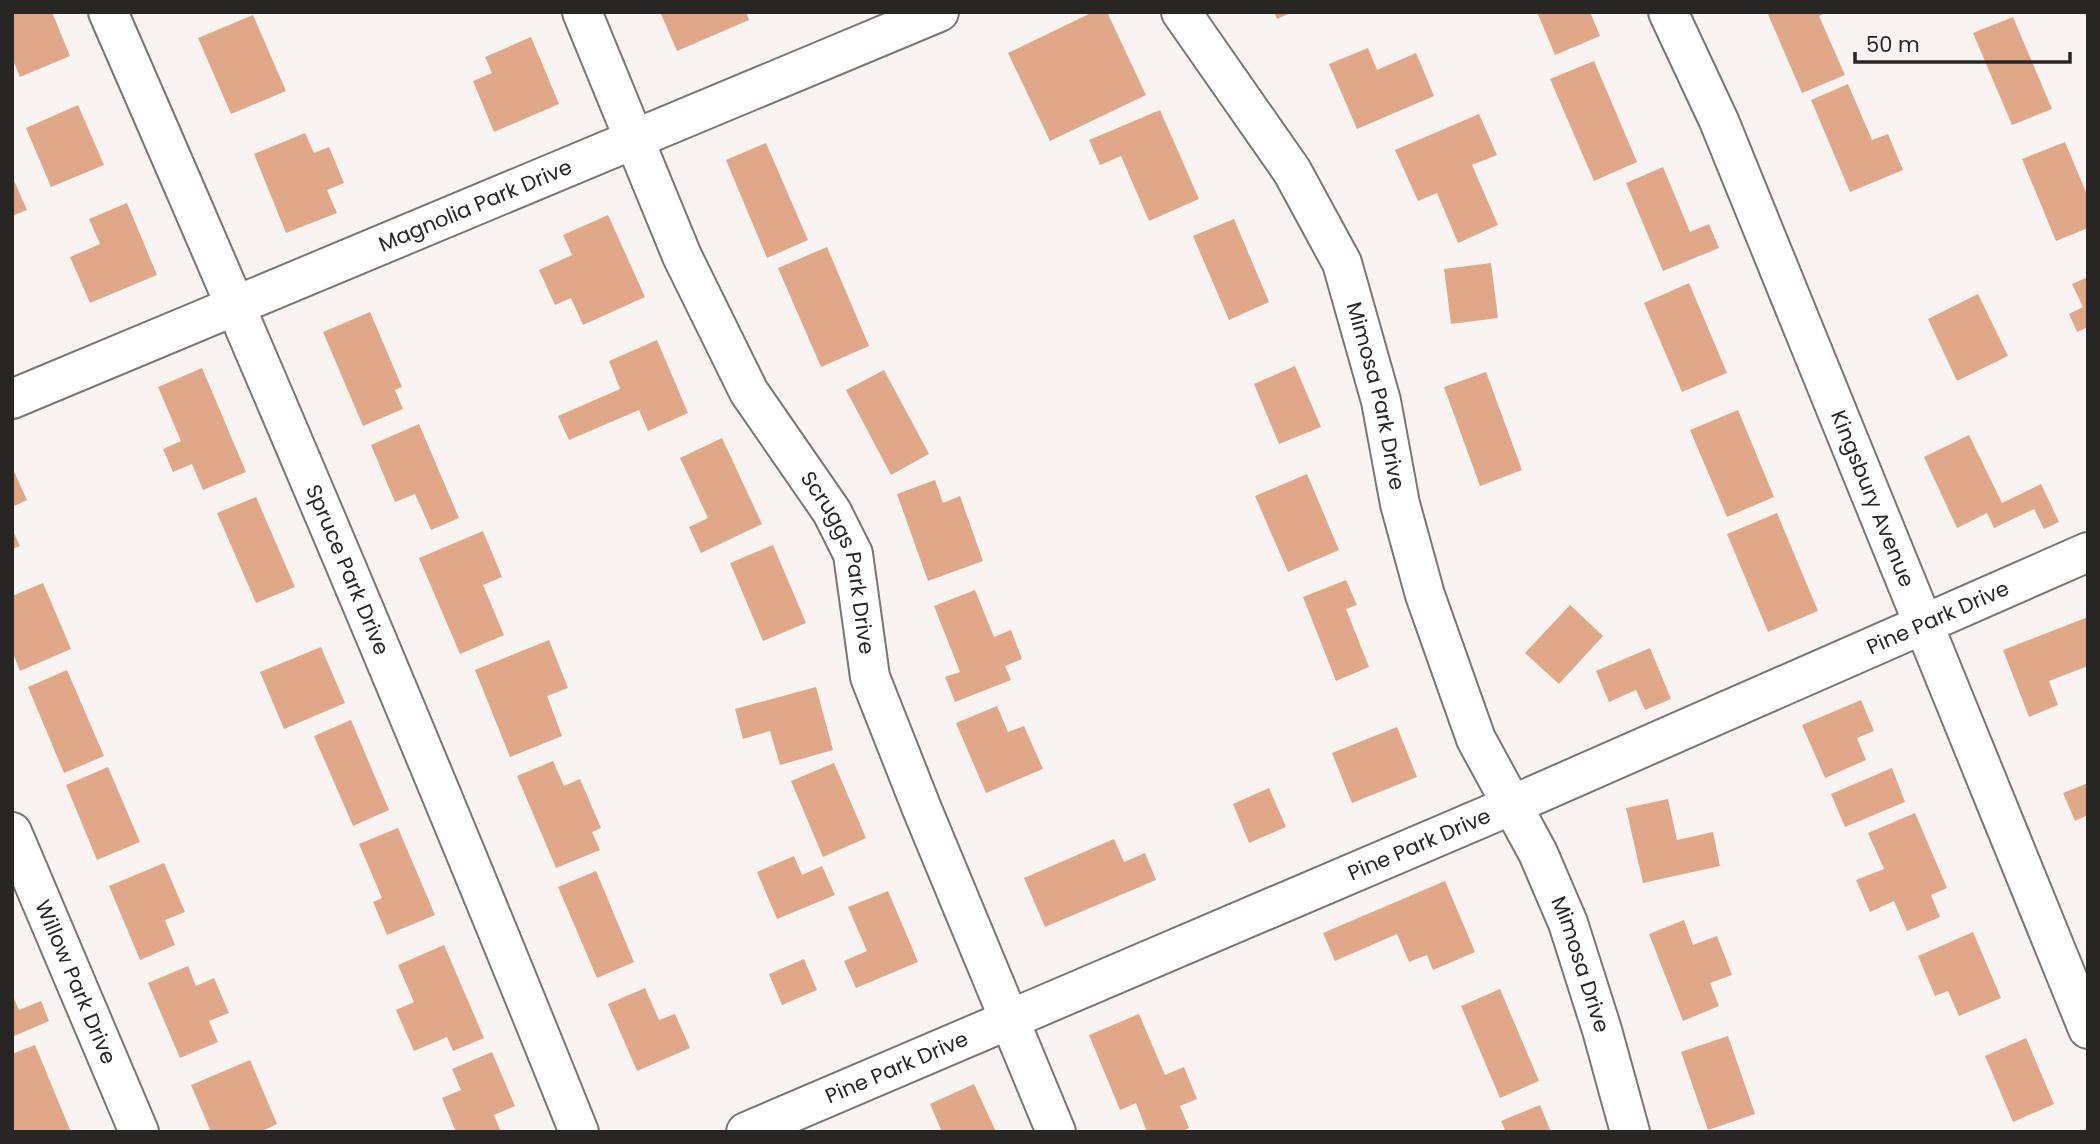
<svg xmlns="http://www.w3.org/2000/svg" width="2100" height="1144" viewBox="0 0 2100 1144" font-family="Poppins,sans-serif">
	<rect width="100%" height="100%" fill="#f9f4f1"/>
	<!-- building -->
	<g fill="#e0a889">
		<path d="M12,12h40l18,44 -50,21 -8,-19z"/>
		<path d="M666,12h80l3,8 -72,31 -16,-37z"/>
		<path d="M1093,12h14l39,83 -96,46 -42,-88z"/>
		<path d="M1274,12h19l-16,7z"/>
		<path d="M1537,12h53l10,24 -45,19z"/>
		<path d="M1767,12h60l-8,4 26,59 -43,18z"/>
		<path d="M253,15l33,76 -55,23 -33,-76z"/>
		<path d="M2013,17l39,92 -40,16 -39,-92z"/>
		<path d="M531,37l28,67 -65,28 -21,-51 19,-8 -7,-16z"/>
		<path d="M1368,48l9,22 39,-17 18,43 -77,33 -28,-65z"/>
		<path d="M1594,61l43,101 -43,19 -44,-102z"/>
		<path d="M1848,84l24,56 16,-6 15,36 -53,22 -39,-92z"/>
		<path d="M78,105l26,60 -53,22 -25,-59z"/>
		<path d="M1160,110l39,89 -50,22 -28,-65 -21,9 -11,-25z"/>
		<path d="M1479,114l18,41 -25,10 26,60 -40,18 -21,-50 -19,8 -23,-51z"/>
		<path d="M305,133l9,20 15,-6 15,36 -17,7 10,23 -51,20 -32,-79z"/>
		<path d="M2065,142l23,55v31l-32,13 -34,-82z"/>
		<path d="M766,143l42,97 -41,18 -41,-98z"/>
		<path d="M1663,167l27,65 19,-8 10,24 -56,23 -37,-88z"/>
		<path d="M12,176l15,34 -15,6z"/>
		<path d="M127,203l30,72 -67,28 -20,-46 30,-13 -11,-25z"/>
		<path d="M608,215l37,82 -62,28 -12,-27 -16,7 -16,-35 33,-15 -9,-20z"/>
		<path d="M1234,219l35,83 -40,18 -36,-84z"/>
		<path d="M827,247l42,99 -48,21 -43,-99z"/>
		<path d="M1491,263l7,55 -47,6 -7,-55z"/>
		<path d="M2088,277v50l-11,5 -8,-18 14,-7 -11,-23z"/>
		<path d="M1689,283l38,90 -45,19 -38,-89z"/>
		<path d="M1978,294l30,62 -51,25 -29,-62z"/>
		<path d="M370,312l32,75 -7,3 8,19 -40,17 -40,-94z"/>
		<path d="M657,340l31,73 -40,18 -9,-21 -70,30 -11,-24 62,-27 -11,-28z"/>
		<path d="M1295,366l26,61 -42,17 -25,-60z"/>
		<path d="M202,368l44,104 -43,18 -11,-26 -19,8 -10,-23 18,-8 -23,-54z"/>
		<path d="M884,370l45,84 -38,21 -45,-85z"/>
		<path d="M1486,372l36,98 -42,16 -36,-99z"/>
		<path d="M1738,410l36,87 -47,20 -37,-87z"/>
		<path d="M419,424l40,94 -28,12 -16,-36 -20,8 -24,-57z"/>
		<path d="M1969,435l33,68 39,-19 18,38 -15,7 -10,-20 -40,19 -7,-15 -30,15 -33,-71z"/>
		<path d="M722,438l40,86 -61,29 -12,-26 19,-9 -28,-60z"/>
		<path d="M12,467l15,33 -15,7z"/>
		<path d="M1307,474l32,76 -51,22 -33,-76z"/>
		<path d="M935,480l8,23 17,-7 23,65 -55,20 -31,-87z"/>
		<path d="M256,497l39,90 -39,16 -39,-90z"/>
		<path d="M1777,513l41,98 -50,21 -41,-98z"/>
		<path d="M12,529l8,17 -8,3z"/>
		<path d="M483,531l19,46 -19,8 21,50 -44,19 -41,-96z"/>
		<path d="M773,545l33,78 -43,18 -33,-78z"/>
		<path d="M1346,580l11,25 -11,4 23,58 -33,14 -33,-84z"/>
		<path d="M43,583l28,66 -51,22 -8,-20v-55z"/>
		<path d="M975,590l19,47 17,-7 11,29 -17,7 6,14 -56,22 -10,-25 15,-5 -26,-66z"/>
		<path d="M1570,605l33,31 -44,48 -34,-31z"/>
		<path d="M2088,617v49l-39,15 9,24 -29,12 -26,-67z"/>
		<path d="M549,640l19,48 -21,8 15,40 -52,21 -35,-87z"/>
		<path d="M321,647l24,56 -61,26 -24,-57z"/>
		<path d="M1650,648l21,51 -26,11 -9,-20 -27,12 -13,-31z"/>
		<path d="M67,670l37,86 -40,17 -36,-86z"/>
		<path d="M816,687l17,63 -53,15 -10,-34 -27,8 -8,-30z"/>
		<path d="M1861,700l13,31 -17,7 9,22 -41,18 -23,-53z"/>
		<path d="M997,706l11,26 16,-6 19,43 -57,24 -30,-70z"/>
		<path d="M351,720l38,90 -36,16 -39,-90z"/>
		<path d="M1397,727l20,50 -65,26 -20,-50z"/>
		<path d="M553,761l11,25 16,-7 21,49 -9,4 8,18 -44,18 -39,-92z"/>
		<path d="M834,763l32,75 -43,19 -32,-76z"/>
		<path d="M108,767l32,75 -43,18 -31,-75z"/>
		<path d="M1892,768l13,34 -60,25 -14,-33z"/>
		<path d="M2088,783v32l-13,6 -12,-28z"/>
		<path d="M1269,788l17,39 -37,16 -16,-39z"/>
		<path d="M1668,799l9,41 36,-8 7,34 -77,17 -17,-75z"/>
		<path d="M1915,813l32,75 -16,7 9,22 -33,14 -13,-30 -24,11 -14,-32 28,-11 -16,-36z"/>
		<path d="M398,828l37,87 -48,20 -14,-33 9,-4 -23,-54z"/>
		<path d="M1114,839l10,23 21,-9 11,27 -111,47 -21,-49z"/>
		<path d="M794,856l8,19 20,-9 13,29 -58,24 -20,-47z"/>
		<path d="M164,863l21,49 -20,8 10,25 -35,15 -31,-74z"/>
		<path d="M596,871l38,91 -37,16 -39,-91z"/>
		<path d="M1445,881l30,71 -42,18 -6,-15 -18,7 -12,-28 -62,27 -12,-28z"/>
		<path d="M888,891l30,71 -62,26 -12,-27 23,-10 -19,-44z"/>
		<path d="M1684,920l9,25 24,-9 15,39 -22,8 9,23 -36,15 -34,-87z"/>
		<path d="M1973,932l28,66 -42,18 -11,-25 -13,5 -17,-40z"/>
		<path d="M444,945l40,93 -31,13 -6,-14 -33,14 -18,-41 18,-8 -16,-37z"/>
		<path d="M804,959l13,31 -35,15 -13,-31z"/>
		<path d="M188,966l8,20 18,-8 15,35 -20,8 9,21 -38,16 -32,-75z"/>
		<path d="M645,988l14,32 16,-6 15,34 -53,23 -29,-67z"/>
		<path d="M1500,989l39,92 -39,17 -39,-92z"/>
		<path d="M12,994l7,16 22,-9 8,20 -37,16z"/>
		<path d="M1139,1014l26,61 19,-8 13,32 -17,7 9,22 -8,4h-34l-11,-29 -16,7 -31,-75z"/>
		<path d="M1728,1036l27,78 -47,16 -27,-78z"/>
		<path d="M2026,1038l28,66 -41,18 -28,-66z"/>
		<path d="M35,1045l36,87h-59v-78z"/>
		<path d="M492,1052l23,54 -21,9 7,17h-45l-14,-34 19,-8 -9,-21z"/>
		<path d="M250,1060l27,64 -17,8h-49l-20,-47z"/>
		<path d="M974,1084l22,48h-54l-12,-28z"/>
		<path d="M1540,1105l11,27h-45l-5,-11z"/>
	</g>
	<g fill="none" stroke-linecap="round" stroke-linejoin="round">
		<!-- minor casing -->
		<g stroke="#7b7673" stroke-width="42">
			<g id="minor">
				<path id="s1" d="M108,12c162,371 320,744 471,1120"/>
				<path id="s2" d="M582,12l100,244 67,136 83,120 21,42 17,123 52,132 134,323"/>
				<path id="s3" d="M1181,12l111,159 50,92 39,138 19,103 25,91 51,144 62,114 30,70 34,107 28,102"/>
				<path id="s4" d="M1668,12l51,109 369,908"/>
				<path id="s5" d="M12,399l927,-387"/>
				<path id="s6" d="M12,832l127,300"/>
				<path id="s7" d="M746,1132l766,-327 576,-253"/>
			</g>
		</g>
		<!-- minor -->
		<use href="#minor" stroke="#fff" stroke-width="38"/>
	</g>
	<g text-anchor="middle" stroke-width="5" stroke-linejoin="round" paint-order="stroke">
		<!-- street labels -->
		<g font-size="21" fill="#282625" stroke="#f9f4f1">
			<text dy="7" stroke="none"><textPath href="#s5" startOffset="502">Magnolia Park Drive</textPath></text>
			<text dy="7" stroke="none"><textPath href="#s3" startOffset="436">Mimosa Park Drive</textPath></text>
			<text dy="7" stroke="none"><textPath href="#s4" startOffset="528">Kingsbury Avenue</textPath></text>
			<text dy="7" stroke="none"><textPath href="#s2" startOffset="612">Scruggs Park Drive</textPath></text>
			<text dy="7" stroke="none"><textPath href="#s1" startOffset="607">Spruce Park Drive</textPath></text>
			<text dy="7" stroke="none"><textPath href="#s7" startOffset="1298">Pine Park Drive</textPath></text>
			<text dy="7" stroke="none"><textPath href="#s7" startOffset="732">Pine Park Drive</textPath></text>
			<text dy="7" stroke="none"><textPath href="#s3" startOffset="1043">Mimosa Drive</textPath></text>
			<text dy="7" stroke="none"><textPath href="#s6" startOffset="163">Willow Park Drive</textPath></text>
			<text dy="7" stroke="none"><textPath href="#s7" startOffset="164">Pine Park Drive</textPath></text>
		</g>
	</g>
	<!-- border -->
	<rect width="2100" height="1144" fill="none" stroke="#282625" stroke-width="28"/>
	<!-- scale -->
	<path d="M1855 52v10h215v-10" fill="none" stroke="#282625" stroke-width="3.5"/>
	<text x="1866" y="52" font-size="21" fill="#282625" stroke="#f9f4f1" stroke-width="5" paint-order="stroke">50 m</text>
</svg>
